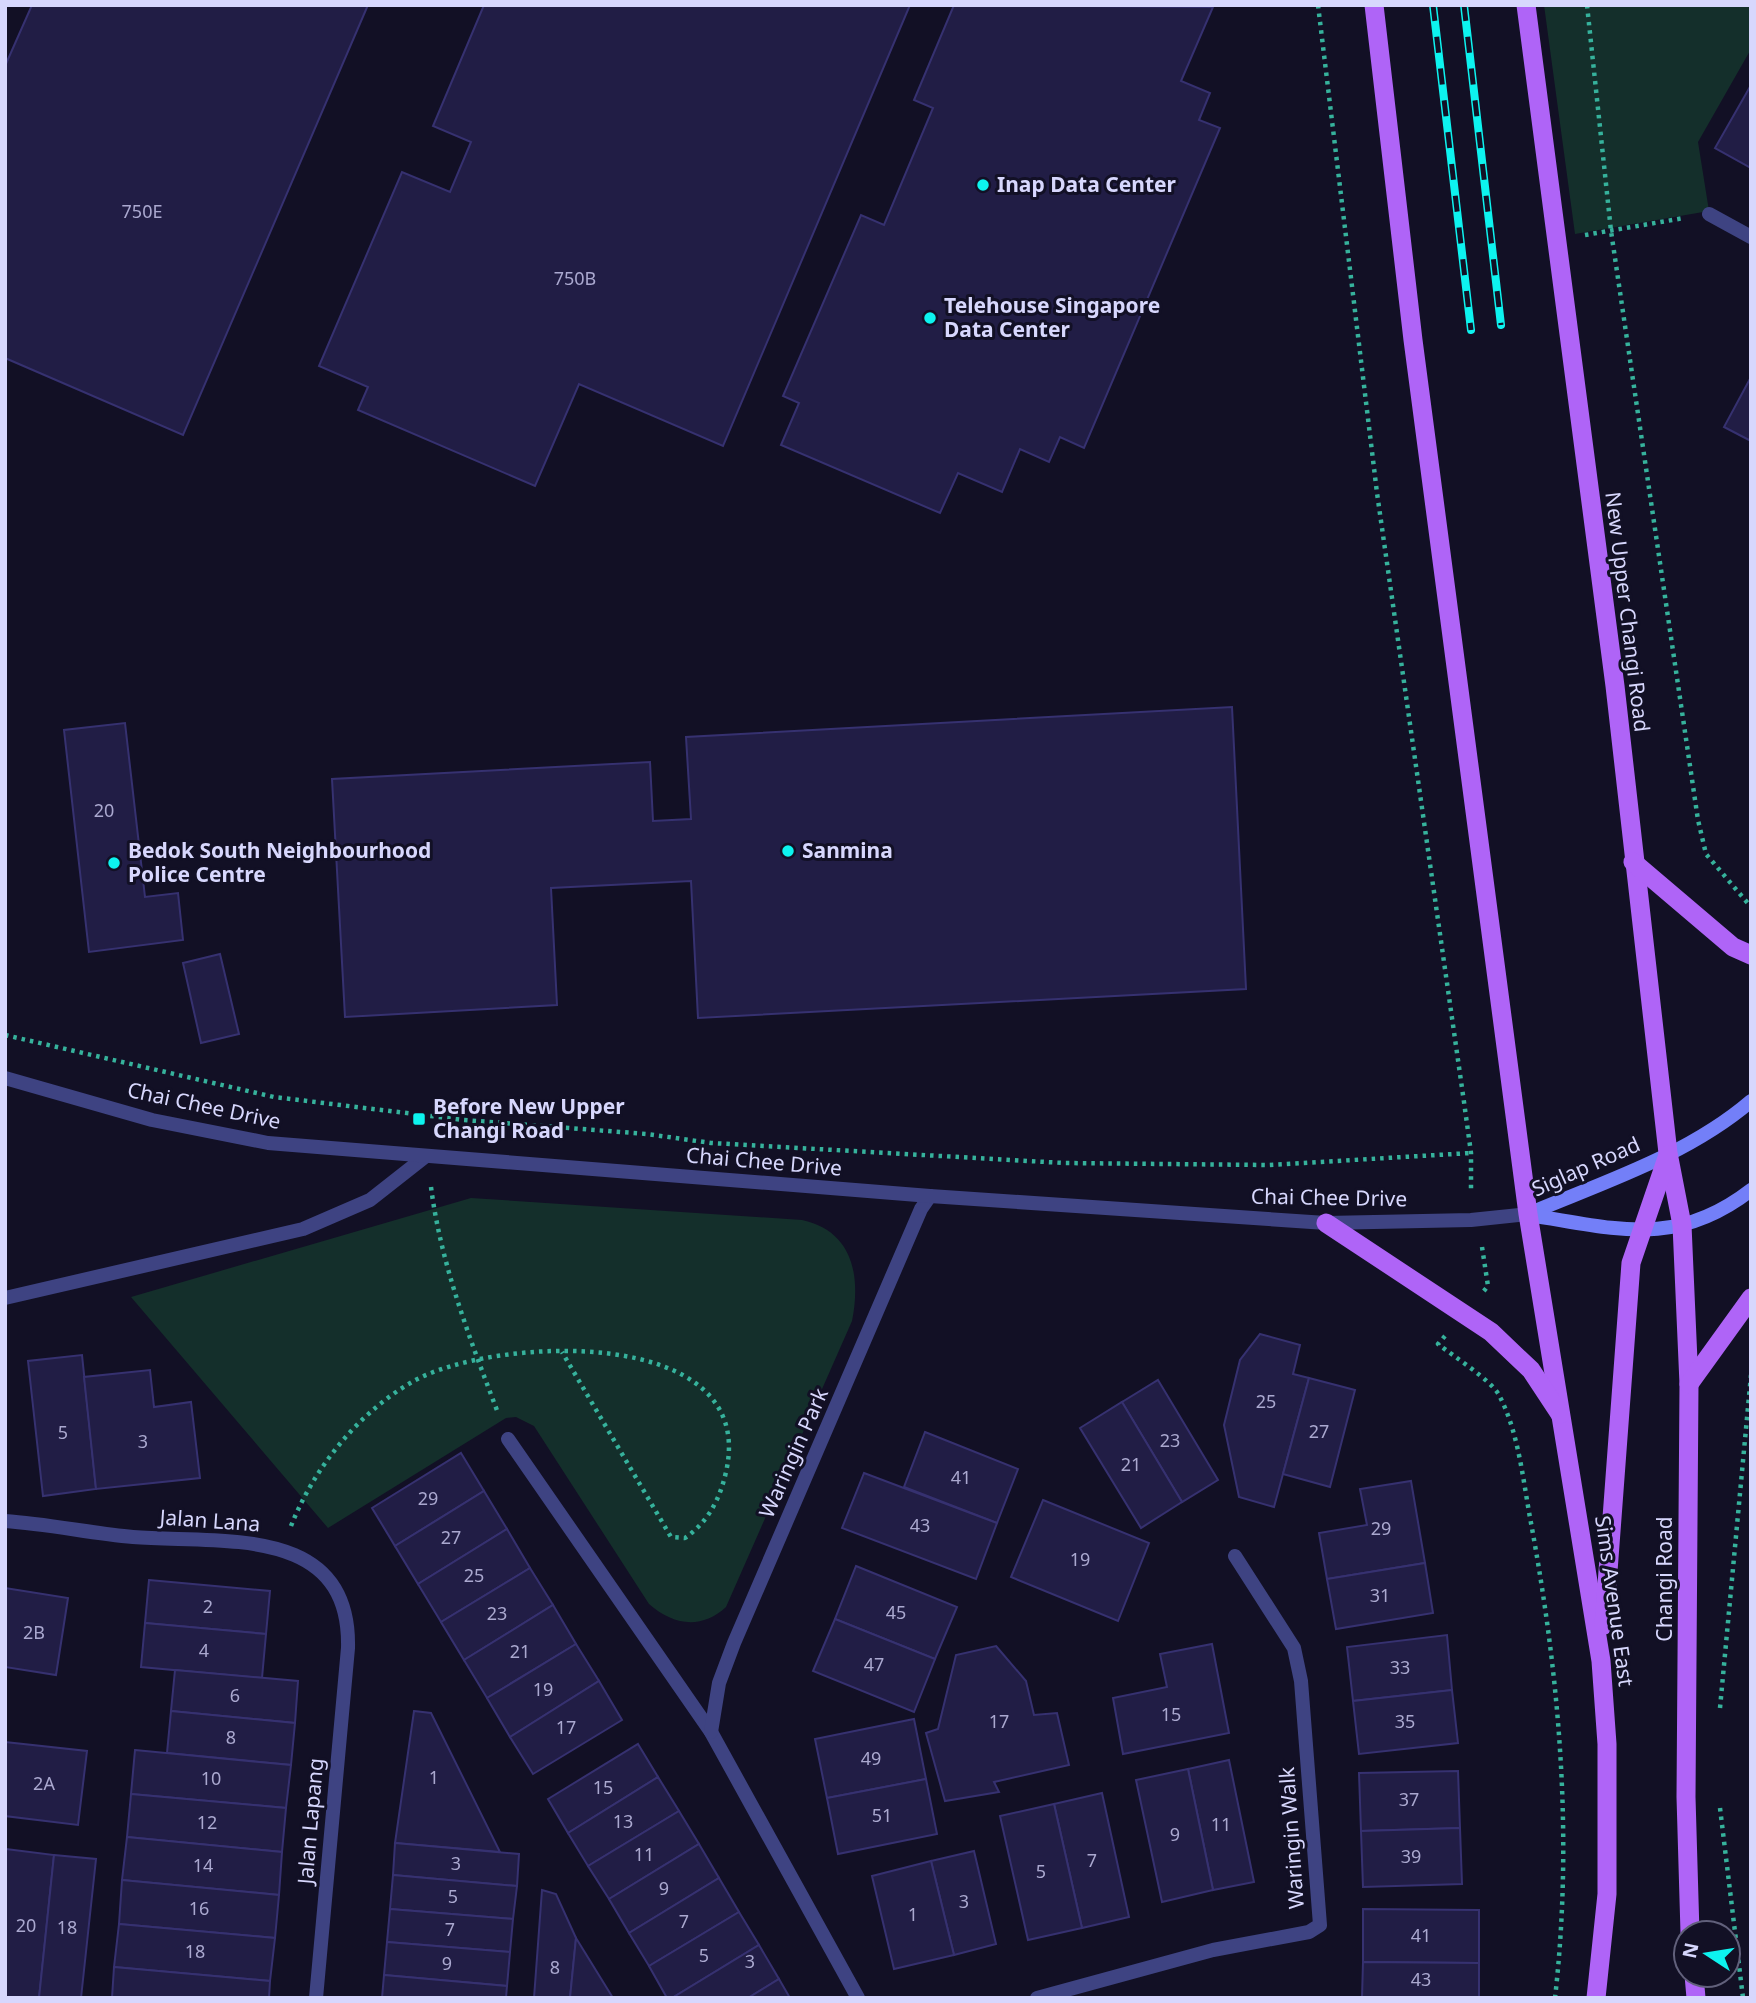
<svg xmlns="http://www.w3.org/2000/svg" width="1756" height="2003" viewBox="0 0 1756 2003" font-family="'Noto Sans',sans-serif">
	<rect width="100%" height="100%" fill="#121025"/>
	<!-- green -->
	<g fill="#142f2b">
		<path d="M1544,5h207v44l-53,93 11,69 -134,23z"/>
		<path d="M471,1198l331,22c51,11 59,56 50,101l-126,286c-25,23 -53,18 -77,-3l-115,-178 -18,-9 -10,1 -178,110 -197,-231z"/>
	</g>
	<!-- building -->
	<g fill="#211d45" stroke="#363170" stroke-width="2">
		<path d="M32,5h336l-185,430 -178,-77v-292z"/>
		<path d="M484,5h426l-187,441 -144,-62 -44,102 -177,-76 10,-23 -49,-21 83,-194 48,20 21,-50 -38,-16z"/>
		<path d="M954,5l259,2 -32,74 29,12 -11,27 21,8 -136,320 -24,-11 -11,25 -29,-13 -18,43 -44,-19 -18,40 -159,-68 18,-42 -16,-7 78,-181 23,10 49,-117 -19,-8z"/>
		<path d="M1751,85v83l-36,-20z"/>
		<path d="M1751,377v64l-27,-14z"/>
		<path d="M1232,707l14,282 -548,29 -7,-137 -140,7 6,117 -212,12 -13,-238 318,-17 3,59 38,-2 -5,-82z"/>
		<path d="M125,723l20,174 33,-4 5,47 -94,12 -25,-222z"/>
		<path d="M220,954l19,80 -38,9 -18,-80z"/>
		<path d="M1260,1334l40,11 -7,29 16,4 -35,129 -35,-10 -15,-72 16,-65z"/>
		<path d="M82,1355l14,134 -53,7 -15,-135z"/>
		<path d="M150,1370l4,37 37,-5 9,76 -104,11 -12,-112z"/>
		<path d="M1309,1378l46,12 -25,97 -47,-13z"/>
		<path d="M1158,1380l60,100 -36,22 -60,-100z"/>
		<path d="M1122,1402l60,100 -41,26 -61,-100z"/>
		<path d="M925,1432l93,37 -21,54 -93,-36z"/>
		<path d="M461,1453l23,38 -89,55 -23,-38z"/>
		<path d="M864,1473l133,50 -21,56 -134,-51z"/>
		<path d="M1411,1481l14,82 -98,16 -8,-46 48,-8 -7,-36z"/>
		<path d="M484,1491l23,38 -89,55 -23,-38z"/>
		<path d="M1043,1500l106,43 -31,78 -107,-44z"/>
		<path d="M507,1529l23,39 -89,54 -23,-38z"/>
		<path d="M1425,1563l8,50 -97,16 -9,-50z"/>
		<path d="M856,1566l101,41 -22,52 -100,-40z"/>
		<path d="M530,1568l23,37 -89,55 -23,-38z"/>
		<path d="M149,1580l121,11 -4,43 -121,-11z"/>
		<path d="M5,1588l63,10 -12,77 -51,-8z"/>
		<path d="M553,1605l23,39 -89,54 -23,-38z"/>
		<path d="M835,1619l100,40 -21,53 -101,-41z"/>
		<path d="M145,1623l121,11 -4,44 -121,-11z"/>
		<path d="M1447,1635l5,55 -99,11 -6,-54z"/>
		<path d="M576,1644l23,37 -89,56 -23,-39z"/>
		<path d="M1212,1644l17,89 -106,21 -10,-56 54,-11 -7,-33z"/>
		<path d="M996,1646l30,35 8,34 23,-2 12,52 -75,17 5,10 -54,9 -19,-68 12,-4 18,-74z"/>
		<path d="M175,1670l123,11 -3,42 -124,-12z"/>
		<path d="M599,1681l23,39 -89,54 -23,-37z"/>
		<path d="M1452,1690l6,53 -99,11 -6,-53z"/>
		<path d="M171,1711l124,12 -4,42 -124,-12z"/>
		<path d="M414,1711l17,2 69,139 -105,-9z"/>
		<path d="M914,1719l12,60 -99,19 -12,-59z"/>
		<path d="M5,1742l82,9 -9,74 -73,-9z"/>
		<path d="M638,1744l20,33 -90,56 -20,-34z"/>
		<path d="M135,1750l156,15 -5,43 -155,-14z"/>
		<path d="M1229,1760l25,122 -41,8 -25,-121z"/>
		<path d="M1188,1769l25,121 -51,12 -26,-122z"/>
		<path d="M1458,1771l2,57 -99,3 -2,-58z"/>
		<path d="M658,1777l21,34 -91,55 -20,-33z"/>
		<path d="M926,1779l11,55 -99,20 -11,-56z"/>
		<path d="M1102,1793l27,124 -47,11 -28,-124z"/>
		<path d="M131,1794l155,14 -4,44 -155,-15z"/>
		<path d="M1054,1804l28,124 -54,12 -28,-124z"/>
		<path d="M679,1811l20,33 -90,55 -21,-33z"/>
		<path d="M1460,1828l2,56 -99,3 -2,-56z"/>
		<path d="M127,1837l155,15 -3,43 -157,-15z"/>
		<path d="M395,1843l124,11 -2,32 -124,-11z"/>
		<path d="M699,1844l20,34 -90,55 -20,-34z"/>
		<path d="M6,1849l48,6 -15,143h-34z"/>
		<path d="M974,1851l22,93 -42,11 -23,-94z"/>
		<path d="M54,1855l42,4 -15,139h-42z"/>
		<path d="M931,1861l23,94 -60,14 -22,-93z"/>
		<path d="M393,1875l124,11 -4,33 -123,-10z"/>
		<path d="M719,1878l20,34 -90,54 -20,-33z"/>
		<path d="M122,1880l157,15 -4,43 -156,-14z"/>
		<path d="M542,1890l14,4 20,44 -6,60h-36z"/>
		<path d="M390,1909l123,10 -3,33 -123,-10z"/>
		<path d="M1363,1909l116,1v53l-116,-1z"/>
		<path d="M739,1912l20,33 -87,53h-5l-18,-32z"/>
		<path d="M119,1924l156,14 -5,43 -156,-14z"/>
		<path d="M576,1938l37,60h-43z"/>
		<path d="M387,1942l123,10 -3,34 -123,-11z"/>
		<path d="M759,1945l20,34 -31,19h-76z"/>
		<path d="M1363,1962l116,1v35h-117z"/>
		<path d="M114,1967l156,14 -1,17h-157z"/>
		<path d="M384,1975l123,11 -1,12h-124z"/>
		<path d="M779,1979l11,19h-42z"/>
	</g>
	<g fill="none" stroke-linecap="round" stroke-linejoin="round">
		<!-- path -->
		<g stroke="#36b29c" stroke-width="4.5" stroke-dasharray="3.5 5" stroke-linecap="butt">
			<path d="M1318,5l59,488 87,609 7,51v38"/>
			<path d="M1587,5l24,226 87,589 8,34 45,53"/>
			<path d="M1585,235l99,-17"/>
			<path d="M5,1035l269,62 190,23 183,14 64,9 353,20 204,2 203,-12"/>
			<path d="M431,1187c10,78 39,152 67,226"/>
			<path d="M1482,1247l6,39 -5,6"/>
			<path d="M1445,1336l-7,8c15,12 53,36 61,51 20,38 24,86 32,128 29,157 42,316 24,475"/>
			<path d="M291,1526c23,-58 67,-113 121,-144 79,-46 348,-59 314,90 -6,27 -18,50 -41,66l-14,-1 -109,-185"/>
			<path d="M1720,1708l31,-333"/>
			<path d="M1720,1808l23,190"/>
		</g>
		<!-- service -->
		<path stroke="#3e4382" stroke-width="14" d="M5,1298l298,-69 67,-29 56,-44"/>
		<!-- minor -->
		<g stroke="#3e4382" stroke-width="14">
			<path d="M1709,214l42,23"/>
			<path d="M508,1439l203,293 147,266"/>
			<path d="M5,1521c43,3 85,12 128,16 87,7 218,-14 215,111l-32,350"/>
			<path d="M711,1732l8,-49 15,-40 187,-434 9,-13"/>
			<path d="M1037,1998l176,-48 96,-18 11,-7 -19,-244 -7,-33 -59,-92"/>
		</g>
		<!-- tertiary -->
		<path stroke="#3e4382" stroke-width="14" d="M5,1078l147,42 116,23 662,53 396,27 145,-3 57,-6"/>
		<!-- secondary -->
		<g stroke="#737ff8" stroke-width="14">
			<path d="M1528,1214c76,-32 160,-59 223,-113"/>
			<path d="M1529,1215c86,13 146,34 222,-25"/>
		</g>
		<!-- primary -->
		<g stroke="#af64f7" stroke-width="19">
			<path d="M1374,5l39,335 115,874 73,447 6,83v150l-11,104"/>
			<path d="M1526,5l89,681 53,467 14,72 7,159 -3,413 4,136"/>
			<path d="M1633,862l100,85 18,8"/>
			<path d="M1326,1223l165,109 40,38 29,44"/>
			<path d="M1689,1384l62,-86"/>
			<path d="M1604,1625l27,-362 37,-108"/>
			<path d="M1694,1975l2,23"/>
		</g>
		<!-- rail casing -->
		<g stroke="#0df3ef" stroke-width="8">
			<g id="rail">
				<path d="M1433,5l38,325"/>
				<path d="M1464,5l37,320"/>
			</g>
		</g>
		<!-- rail -->
		<use href="#rail" stroke="#121025" stroke-width="5" stroke-dasharray="16" stroke-linecap="butt"/>
	</g>
	<!-- markers -->
	<g fill="#0df3ef" stroke="#121025" stroke-width="2.5">
		<circle cx="983" cy="185" r="7"/>
		<circle cx="930" cy="318" r="7"/>
		<circle cx="788" cy="851" r="7"/>
		<circle cx="114" cy="863" r="7"/>
		<rect x="412" y="1112" width="14" height="14" rx="3.5"/>
	</g>
	<g text-anchor="middle" stroke-width="6" stroke-linejoin="round" paint-order="stroke">
		<!-- number labels -->
		<g font-size="18" fill="#aaa8cf">
			<text x="142" y="218">750E</text>
			<text x="575" y="285">750B</text>
			<text x="104" y="817">20</text>
			<text x="1266" y="1408">25</text>
			<text x="1319" y="1438">27</text>
			<text x="63" y="1439">5</text>
			<text x="1170" y="1447">23</text>
			<text x="143" y="1448">3</text>
			<text x="1131" y="1471">21</text>
			<text x="961" y="1484">41</text>
			<text x="428" y="1505">29</text>
			<text x="920" y="1532">43</text>
			<text x="1381" y="1535">29</text>
			<text x="451" y="1544">27</text>
			<text x="1080" y="1566">19</text>
			<text x="474" y="1582">25</text>
			<text x="1380" y="1602">31</text>
			<text x="208" y="1613">2</text>
			<text x="896" y="1619">45</text>
			<text x="497" y="1620">23</text>
			<text x="34" y="1639">2B</text>
			<text x="204" y="1657">4</text>
			<text x="520" y="1658">21</text>
			<text x="874" y="1671">47</text>
			<text x="1400" y="1674">33</text>
			<text x="543" y="1696">19</text>
			<text x="235" y="1702">6</text>
			<text x="1171" y="1721">15</text>
			<text x="999" y="1728">17</text>
			<text x="1405" y="1728">35</text>
			<text x="566" y="1734">17</text>
			<text x="231" y="1744">8</text>
			<text x="871" y="1765">49</text>
			<text x="434" y="1784">1</text>
			<text x="211" y="1785">10</text>
			<text x="44" y="1790">2A</text>
			<text x="603" y="1794">15</text>
			<text x="1409" y="1806">37</text>
			<text x="882" y="1822">51</text>
			<text x="623" y="1828">13</text>
			<text x="207" y="1829">12</text>
			<text x="1221" y="1831">11</text>
			<text x="1175" y="1841">9</text>
			<text x="644" y="1861">11</text>
			<text x="1411" y="1863">39</text>
			<text x="1092" y="1867">7</text>
			<text x="456" y="1870">3</text>
			<text x="203" y="1872">14</text>
			<text x="1041" y="1878">5</text>
			<text x="664" y="1895">9</text>
			<text x="453" y="1903">5</text>
			<text x="964" y="1908">3</text>
			<text x="199" y="1915">16</text>
			<text x="913" y="1921">1</text>
			<text x="684" y="1928">7</text>
			<text x="26" y="1932">20</text>
			<text x="67" y="1934">18</text>
			<text x="450" y="1936">7</text>
			<text x="1421" y="1942">41</text>
			<text x="195" y="1958">18</text>
			<text x="704" y="1962">5</text>
			<text x="750" y="1968">3</text>
			<text x="447" y="1970">9</text>
			<text x="555" y="1974">8</text>
			<text x="1421" y="1986">43</text>
		</g>
		<!-- poi labels -->
		<g font-size="21" font-weight="bold" fill="#d7d7fd" stroke="#121025" text-anchor="start">
			<text x="997" y="192">Inap Data Center</text>
			<text x="944" y="313">Telehouse Singapore<tspan x="944" dy="24">Data Center</tspan></text>
			<text x="128" y="858">Bedok South Neighbourhood<tspan x="128" dy="24">Police Centre</tspan></text>
			<text x="802" y="858">Sanmina</text>
			<text x="433" y="1114">Before New Upper<tspan x="433" dy="24">Changi Road</tspan></text>
		</g>
		<!-- street labels -->
		<g font-size="21" fill="#d7d7fd" stroke="#121025">
			<text transform="translate(1627 612) rotate(83)" y="7">New Upper Changi Road</text>
			<text transform="translate(204 1106) rotate(12)" y="7">Chai Chee Drive</text>
			<text transform="translate(764 1162) rotate(5)" y="7">Chai Chee Drive</text>
			<text transform="translate(1586 1167) rotate(-24)" y="7">Siglap Road</text>
			<text transform="translate(1329 1198) rotate(1)" y="7">Chai Chee Drive</text>
			<text transform="translate(794 1453) rotate(-66)" y="7">Waringin Park</text>
			<text transform="translate(210 1521) rotate(4)" y="7">Jalan Lana</text>
			<text transform="translate(1665 1579) rotate(-90)" y="7">Changi Road</text>
			<text transform="translate(1614 1601) rotate(82)" y="7">Sims Avenue East</text>
			<text transform="translate(311 1821) rotate(-85)" y="7">Jalan Lapang</text>
			<text transform="translate(1292 1838) rotate(-94)" y="7">Waringin Walk</text>
		</g>
	</g>
	<!-- border -->
	<rect width="1756" height="2003" fill="none" stroke="#d7d7fd" stroke-width="14"/>
	<!-- north arrow -->
	<g transform="translate(1707 1954) rotate(282)"><circle r="33" fill="#121025" stroke="#61607b" stroke-width="2"/>
	<path d="M0-5L12 26L0 18L-12 26Z" fill="#0df3ef"/>
	<text y="-10" font-size="19" font-weight="bold" text-anchor="middle" fill="#d7d7fd">N</text>
	</g>
</svg>
